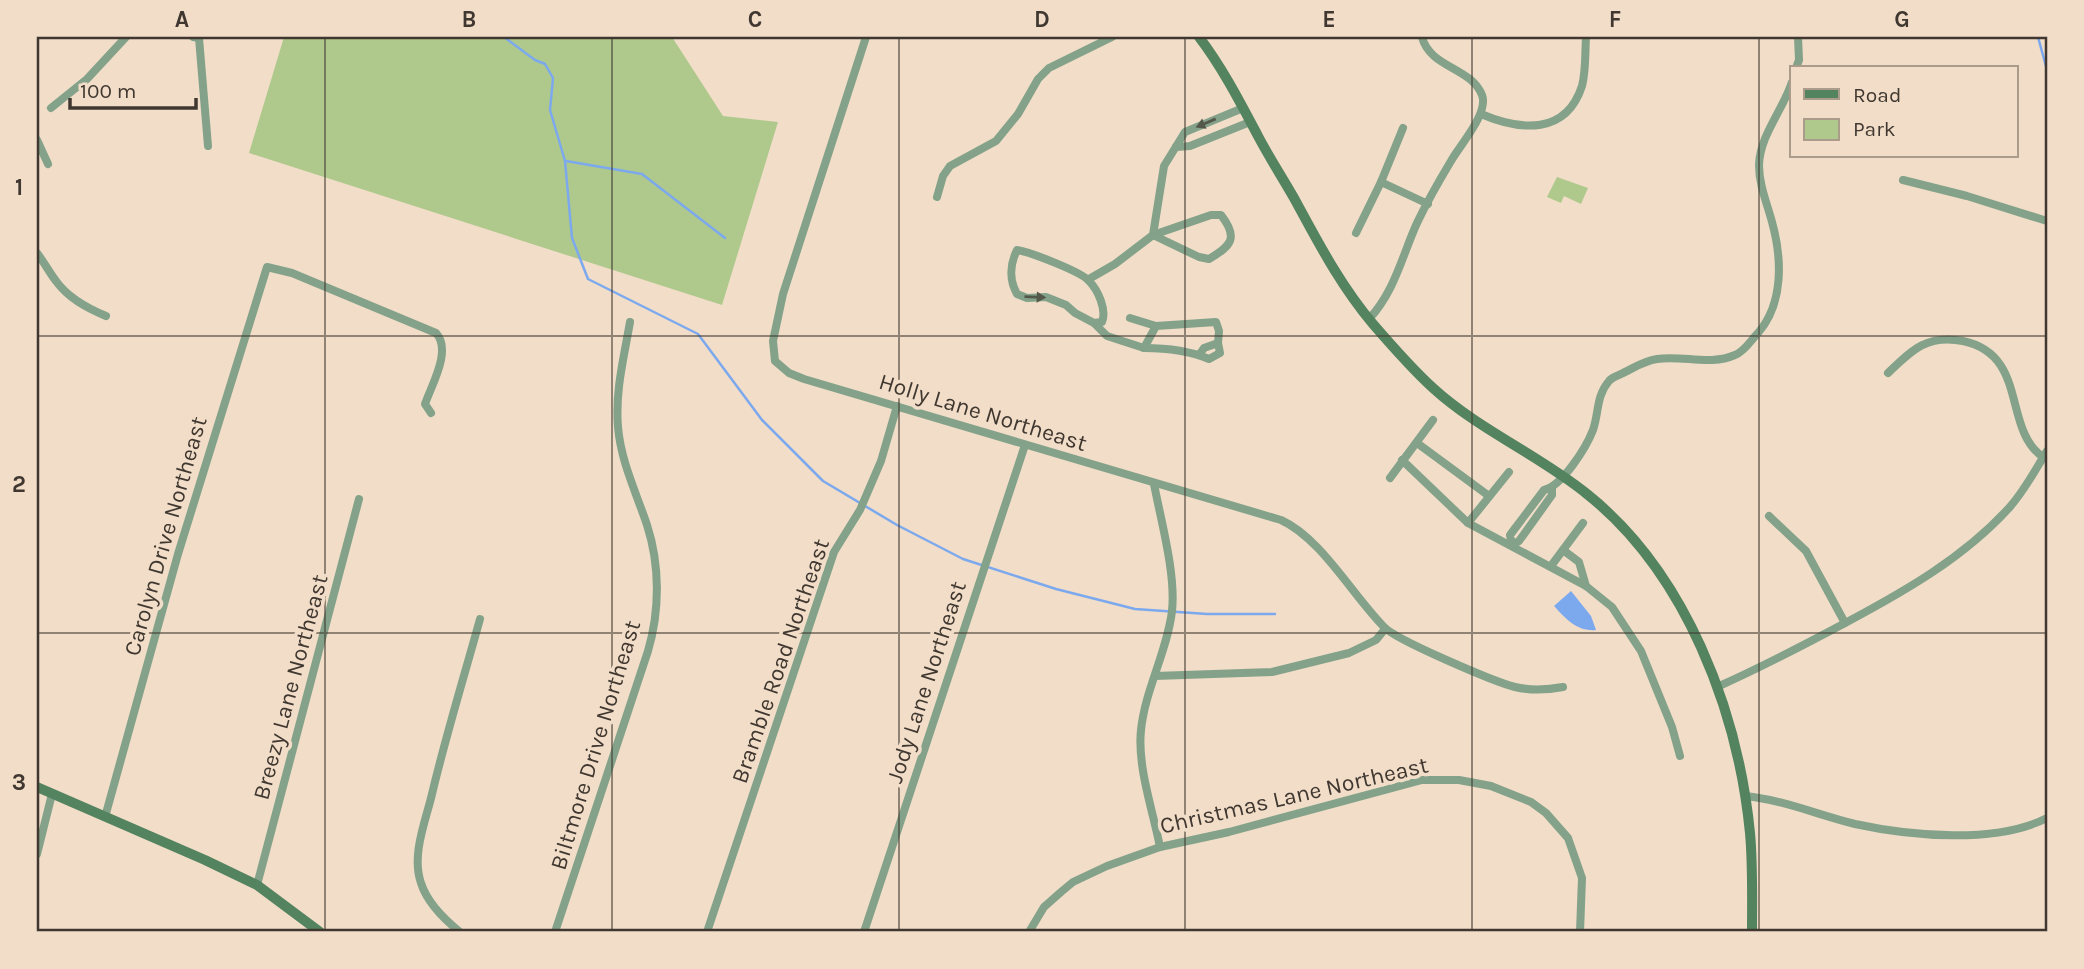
<svg xmlns="http://www.w3.org/2000/svg" width="2084" height="969" viewBox="0 0 2084 969" font-family="Karla,sans-serif">
	<rect width="100%" height="100%" fill="#f1ddc8"/>
	<!-- green -->
	<g fill="#afc98c">
		<path d="M284,37h388l51,79 55,6 -56,183 -473,-152z"/>
		<path d="M1557,177l31,11 -7,16 -17,-8 -3,7 -14,-6z"/>
	</g>
	<!-- water -->
	<path fill="#7ca9ee" d="M1571,591l20,25 5,14c-19,2 -31,-12 -42,-24z"/>
	<g fill="none" stroke-linecap="round" stroke-linejoin="round">
		<!-- stream -->
		<g stroke="#7ca9ee" stroke-width="2.5">
			<path d="M504,37l31,23 10,4 8,14 -3,32 15,51 7,77 16,41 110,55 64,86 61,61 74,44 66,34 93,30 79,20 72,5h68"/>
			<path d="M2038,37l9,33"/>
			<path d="M566,161l76,13 83,64"/>
		</g>
		<!-- minor -->
		<g stroke="#83a289" stroke-width="8">
			<path d="M193,37l6,1 9,108"/>
			<path d="M866,37l-83,257 -10,47 2,20 14,12 15,6 477,141c40,18 72,76 103,107 12,13 111,55 131,60 17,4 32,3 48,0"/>
			<path d="M1796,68l3,-8 -1,-23"/>
			<path d="M51,108l36,-29 39,-42"/>
			<path d="M1481,114c40,17 85,21 101,-28 4,-15 3,-33 4,-49"/>
			<path d="M37,140l11,24"/>
			<path d="M1176,147l14,-1 60,-24"/>
			<path d="M1903,180l64,16 80,25"/>
			<path d="M1381,182l47,22"/>
			<path d="M937,197l6,-21 7,-10 46,-25 22,-27 20,-35 11,-11 63,-31"/>
			<path d="M1211,215h10c18,23 10,31 -12,44l-10,-2 -46,-22z"/>
			<path d="M1356,233l25,-51 22,-54"/>
			<path d="M37,253c7,9 12,19 19,28 12,17 31,27 50,35"/>
			<path d="M1089,279l26,-15 38,-29 11,-69 21,-34 58,-24"/>
			<path d="M1130,318l26,8"/>
			<path d="M1369,319c26,-28 33,-63 48,-96 10,-21 22,-42 34,-62 9,-16 38,-48 31,-66 -11,-28 -52,-27 -60,-58"/>
			<path d="M1094,323l8,-1c5,-12 -4,-32 -13,-41 -7,-9 -59,-29 -72,-31 -7,14 -8,30 0,44l10,4 19,-1 20,8 9,8 19,10 13,13 37,12 12,-22 60,-4 3,9 -1,12 -14,5 -5,7"/>
			<path d="M1144,348c21,0 46,3 65,11l11,-6 -2,-10"/>
			<path d="M1888,373c24,-23 39,-39 75,-32 66,14 39,88 80,116"/>
			<path d="M1417,443l72,53"/>
			<path d="M1402,460l66,63 118,63 26,21 29,44 31,76 8,29"/>
			<path d="M1390,478l43,-58"/>
			<path d="M1154,484c7,37 22,90 18,127 -5,41 -27,79 -31,119 -4,36 12,81 19,117"/>
			<path d="M1769,516l37,35 39,72"/>
			<path d="M1468,523l41,-51"/>
			<path d="M1512,545l-2,-10 34,-45c18,-4 42,-42 49,-60 6,-17 3,-34 16,-49 4,-5 9,-5 14,-8 11,-5 20,-12 34,-14 26,-4 53,7 78,-4 10,-4 16,-15 23,-22 26,-30 24,-75 14,-111 -5,-19 -13,-37 -13,-57 1,-30 24,-55 33,-83"/>
			<path d="M1512,545l7,-4 33,-46v-7"/>
			<path d="M1563,550l16,12 7,24"/>
			<path d="M1551,566l32,-43"/>
			<path d="M1155,676l117,-4 77,-19 27,-13 9,-11"/>
			<path d="M1717,687c45,-20 87,-42 130,-65 58,-31 116,-64 161,-113 16,-17 27,-39 39,-58"/>
			<path d="M1745,796c39,4 73,19 110,28 55,12 141,20 192,-6"/>
			<path d="M105,817l73,-263 89,-287 25,6 144,60c16,17 -4,51 -11,71l6,9"/>
			<path d="M37,854l15,-60"/>
			<path d="M257,885l102,-386"/>
			<path d="M460,932c-15,-12 -33,-30 -39,-49 -10,-28 5,-63 11,-89 14,-59 32,-117 48,-175"/>
			<path d="M555,932l93,-281c12,-41 12,-86 -1,-126 -11,-33 -26,-63 -29,-98 -3,-36 6,-70 12,-105"/>
			<path d="M707,932l127,-380 26,-42 21,-49 16,-55"/>
			<path d="M864,932l161,-487"/>
			<path d="M1029,932l15,-25 17,-15 12,-10 34,-16 53,-19 69,-15 193,-52h37l32,6 40,16 15,11 22,25 14,40 -2,54"/>
		</g>
		<!-- secondary -->
		<g stroke="#54845f" stroke-width="10">
			<path d="M1199,37c23,30 41,65 59,99 11,21 24,41 36,62 24,44 46,87 79,126 19,22 39,45 60,64 46,42 106,67 154,106 99,79 151,217 163,339 3,33 2,67 2,99"/>
			<path d="M37,787l168,73 52,25 63,47"/>
		</g>
	</g>
	<!-- one-way arrows -->
	<defs><path id="oneway-solid" d="M-6-.8H1V-3.2L6.5 0L1 3.2V.8H-6Z" transform="scale(1.75)"/></defs>
	<g fill="#54584b">
		<use href="#oneway-solid" transform="translate(1206 123) rotate(157)"/>
		<use href="#oneway-solid" transform="translate(1035 297) rotate(2)"/>
	</g>
	<!-- grid -->
	<path fill="none" stroke="#403830" stroke-width="2" stroke-opacity="0.55" d="M325,37v895M612,37v895M899,37v895M1185,37v895M1472,37v895M1759,37v895M37,336h2010M37,633h2010"/>
	<g text-anchor="middle" stroke-width="7" stroke-linejoin="round" paint-order="stroke">
		<!-- street labels -->
		<g font-size="23" fill="#403830" stroke="#f1ddc8">
			<text transform="translate(983 412) rotate(17)" y="8">Holly Lane Northeast</text>
			<text transform="translate(165 536) rotate(-74)" y="8">Carolyn Drive Northeast</text>
			<text transform="translate(780 661) rotate(-71)" y="8">Bramble Road Northeast</text>
			<text transform="translate(926 682) rotate(-72)" y="8">Jody Lane Northeast</text>
			<text transform="translate(290 687) rotate(-75)" y="8">Breezy Lane Northeast</text>
			<text transform="translate(595 745) rotate(-73)" y="8">Biltmore Drive Northeast</text>
			<text transform="translate(1294 795) rotate(-13)" y="8">Christmas Lane Northeast</text>
		</g>
	</g>
	<!-- border -->
	<rect width="2084" height="969" fill="none" stroke="#f1ddc8" stroke-width="77"/>
	<!-- legend -->
	<rect x="1790" y="66" width="228" height="91" fill="#f1ddc8" stroke="#aa9b8b" stroke-width="2"/>
	<rect x="1804" y="89" width="35" height="10" fill="#54845f" stroke="#aa9b8b" stroke-width="2"/>
	<text x="1853" y="102" font-size="21" fill="#403830">Road</text>
	<rect x="1804" y="119" width="35" height="21" fill="#afc98c" stroke="#aa9b8b" stroke-width="2"/>
	<text x="1853" y="136" font-size="21" fill="#403830">Park</text>
	<!-- scale -->
	<path d="M70 98v10h126v-10" fill="none" stroke="#403830" stroke-width="3.5"/>
	<text x="80" y="98" font-size="21" fill="#403830" stroke="#f1ddc8" stroke-width="5" paint-order="stroke">100 m</text>
	<rect x="38" y="38" width="2008" height="892" fill="none" stroke="#403830" stroke-width="2.5"/>
	<g font-size="23" text-anchor="middle" font-weight="bold" fill="#403830">
		<text x="182" y="27">A</text>
		<text x="469" y="27">B</text>
		<text x="755" y="27">C</text>
		<text x="1042" y="27">D</text>
		<text x="1329" y="27">E</text>
		<text x="1615" y="27">F</text>
		<text x="1902" y="27">G</text>
		<text x="19" y="195">1</text>
		<text x="19" y="492">2</text>
		<text x="19" y="790">3</text>
	</g>
</svg>
